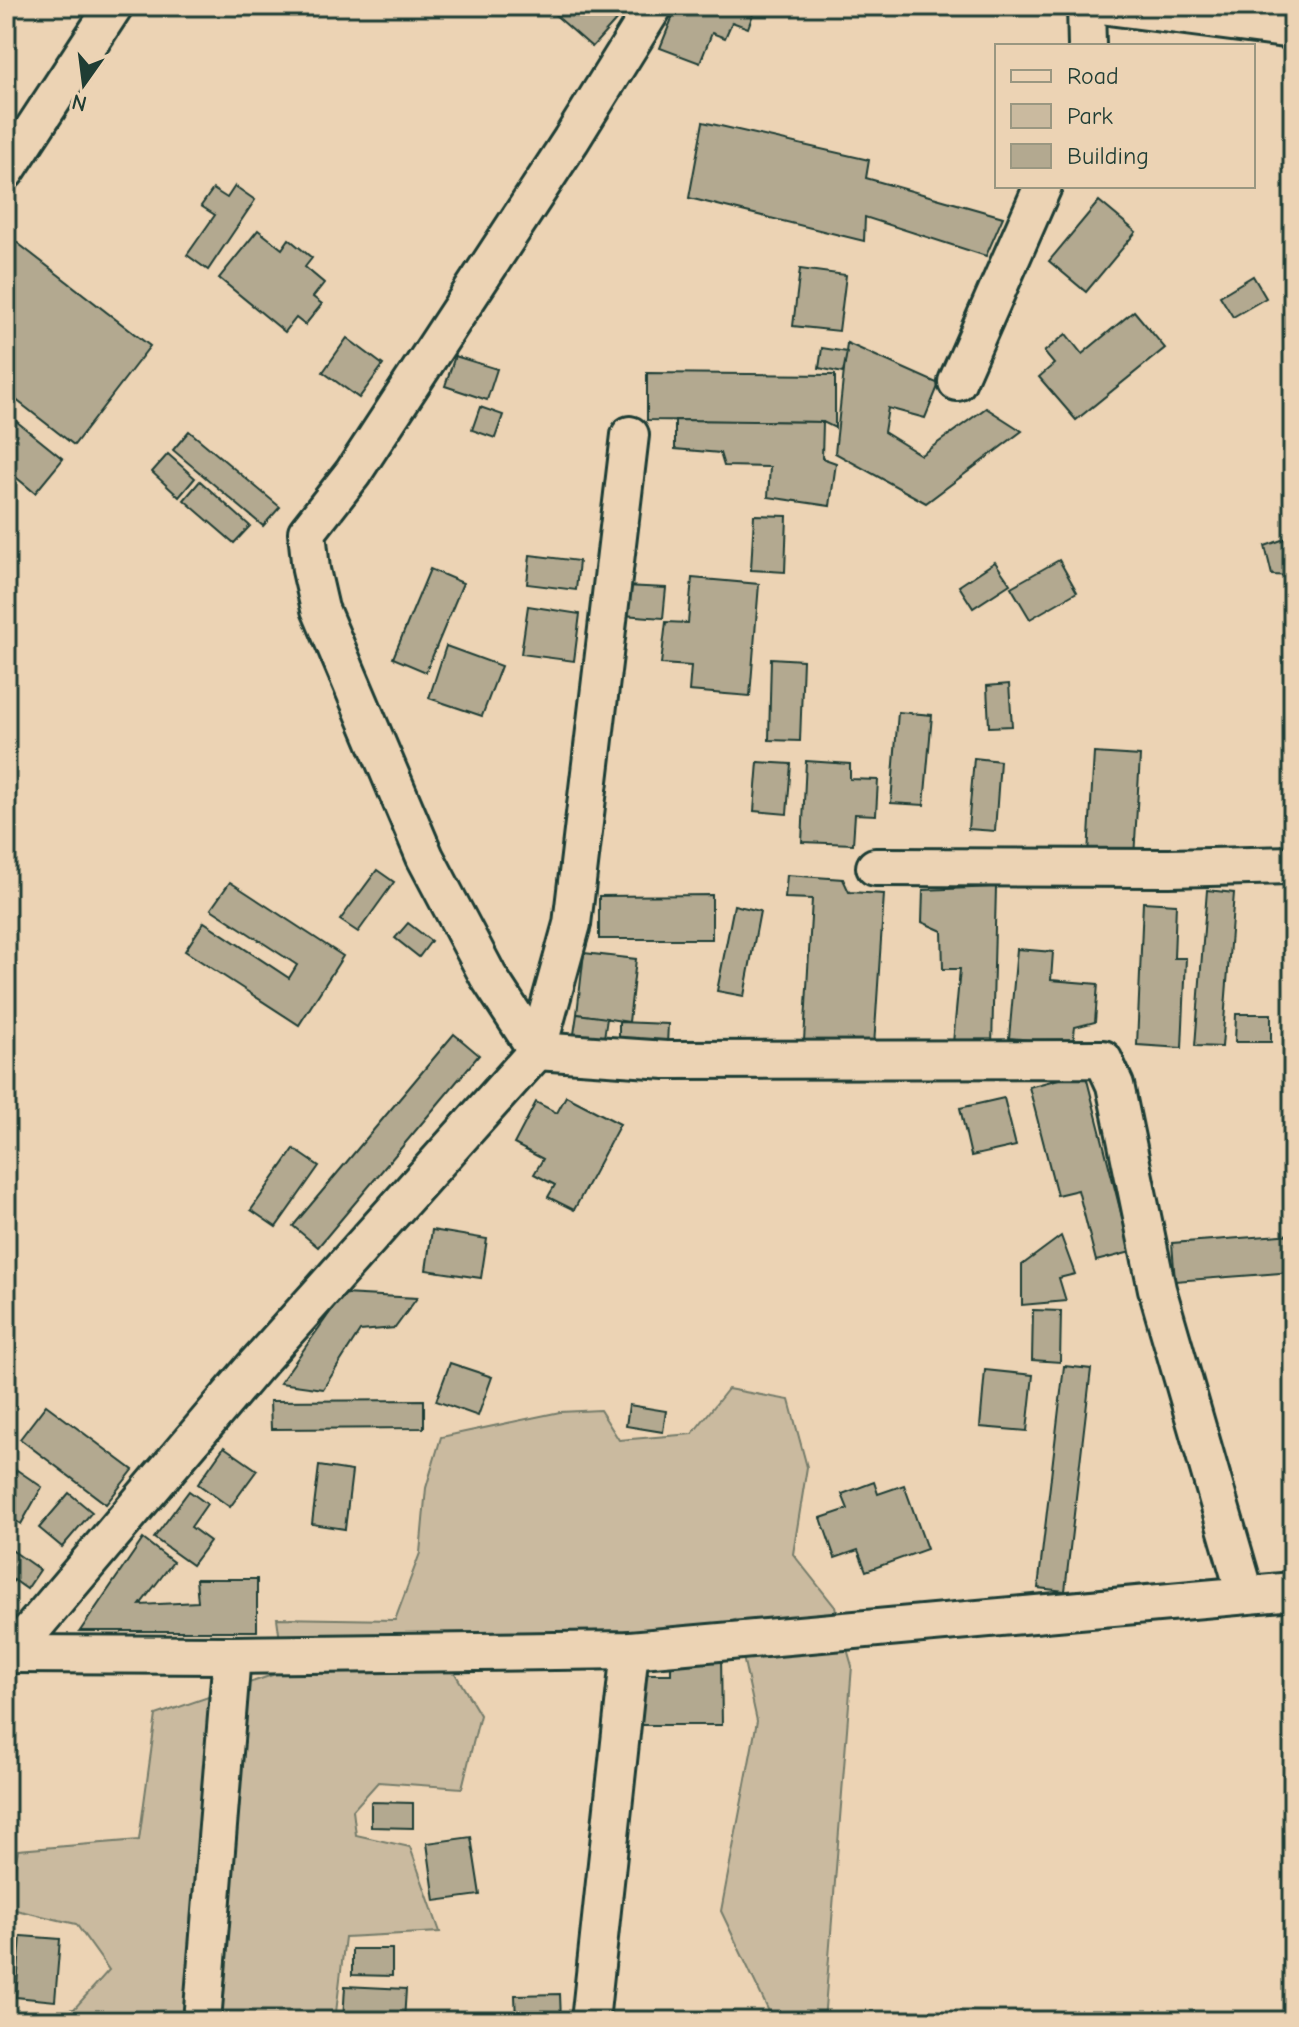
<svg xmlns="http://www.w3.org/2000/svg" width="1299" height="2027" viewBox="0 0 1299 2027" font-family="'Comic Neue',sans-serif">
	<rect width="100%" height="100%" fill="#ecd3b4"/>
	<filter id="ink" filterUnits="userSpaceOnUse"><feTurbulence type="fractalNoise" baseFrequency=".0125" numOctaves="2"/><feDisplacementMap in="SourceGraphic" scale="16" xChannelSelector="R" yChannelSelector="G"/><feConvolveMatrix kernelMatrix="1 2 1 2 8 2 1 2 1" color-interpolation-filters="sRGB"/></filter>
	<g filter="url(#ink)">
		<!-- green -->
		<path fill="#caba9f" stroke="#747c6a" stroke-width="2" d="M728,1389l61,11 18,67 -14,87 42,53 17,59 -28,355 -51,-1 -52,-109 36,-190 -22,-101 -158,49 -127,-4 30,50 -18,73 -84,-6 -25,28 3,25 54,12 30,85 -95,5 -10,84h-329v-4l68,-8 35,-39 -33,-46 -69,-16 11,-58 121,-10 17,-125 128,-44 -7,-53 118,2 25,-67 6,-65 15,-51 119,-25 40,-2 19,30 73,-6z"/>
		<!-- building -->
		<g fill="#b3a990" stroke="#1f3d34" stroke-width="2">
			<path d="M545,6h84l-37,41z"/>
			<path d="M677,6h79l-8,22 -16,-6 -7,16 -13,-5 -12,30 -40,-15z"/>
			<path d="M703,122l166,38 -3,18 137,39 -17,39 -121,-39 -1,24 -175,-43z"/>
			<path d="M235,186l20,14 -47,70 -21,-15 28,-40 -14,-9 12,-17 14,9z"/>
			<path d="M1099,201l37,31 -50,60 -37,-31z"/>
			<path d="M258,230l24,19 7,-10 23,19 -7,9 19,16 -11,14 9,7 -17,21 -9,-7 -11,14 -66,-54z"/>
			<path d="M6,234l144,112 -76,99 -68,-53z"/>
			<path d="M800,269l46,6 -7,56 -46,-5z"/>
			<path d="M1253,276l13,22 -33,19 -13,-21z"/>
			<path d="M1134,311l31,37 -89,72 -37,-43 15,-13 -10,-12 22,-18 16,20z"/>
			<path d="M347,338l36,27 -24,33 -36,-26z"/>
			<path d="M847,343l92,41 -14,34 -37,-10 -4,24 37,23 65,-47 36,23 -96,72 -91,-50z"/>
			<path d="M822,348l25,4 -4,21 -24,-5z"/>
			<path d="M455,356l42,13 -10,31 -42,-14z"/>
			<path d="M647,373l188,2v53l-12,-6 -176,-2z"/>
			<path d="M480,407l23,8 -8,23 -23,-8z"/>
			<path d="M6,413l57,46 -28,34 -29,-24z"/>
			<path d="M675,420l148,2 -1,36 14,5 -6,43 -62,-9 2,-30 -46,-1 -4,-13 -45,-4z"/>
			<path d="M189,431l91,76 -17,19 -90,-76z"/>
			<path d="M168,454l27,24 -16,19 -27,-25z"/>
			<path d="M200,481l50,45 -16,17 -50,-43z"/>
			<path d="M754,515l33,1 -2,56 -34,-2z"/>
			<path d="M1293,536v40l-21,-1 -7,-29z"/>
			<path d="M530,555l49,6 -3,29 -49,-6z"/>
			<path d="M1059,560l18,32 -47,27 -19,-32z"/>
			<path d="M995,562l15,22 -37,24 -14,-22z"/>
			<path d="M430,569l33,14 -37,89 -33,-14z"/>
			<path d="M692,578l67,6 -9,112 -61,-5 2,-25 -30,-2 5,-42 22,1z"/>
			<path d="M624,586l42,2 -3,30 -40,-3z"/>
			<path d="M528,606l52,8 -6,47 -53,-7z"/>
			<path d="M446,646l55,20 -19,50 -53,-18z"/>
			<path d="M771,658l32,2 -3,81 -31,-1z"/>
			<path d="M1009,684l3,42 -23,1 -2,-41z"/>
			<path d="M898,712l34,3 -8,90 -33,-2z"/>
			<path d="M1094,753l46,3 -6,102 -46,-4z"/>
			<path d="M974,758l26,3 -5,70 -27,-2z"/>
			<path d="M806,761l44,3v15l28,1 -2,35 -21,-1 -2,30 -51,-2z"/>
			<path d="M758,762l33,2 -4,50 -33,-3z"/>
			<path d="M377,870l17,12 -36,50 -18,-12z"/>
			<path d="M787,875l56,4 6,13 35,2 -10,152 -70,-5 8,-142 -27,-1z"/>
			<path d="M230,882l113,74 -44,69 -114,-74 19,-29 85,56 8,-13 -86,-56z"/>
			<path d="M996,887l-4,159 -39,-3 7,-74h-17l-1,-38 -20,-9 1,-32z"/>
			<path d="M1207,890l27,3 -12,154 -27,-1z"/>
			<path d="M712,895v44h-113v-43z"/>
			<path d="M1143,902l33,2 -2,54h12l-4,90 -45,-3z"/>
			<path d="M734,905l26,6 -16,85 -27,-5z"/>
			<path d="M408,923l23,18 -12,16 -24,-19z"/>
			<path d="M1017,949l36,3 -2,28 47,4 -3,38 -20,5 -2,16 -64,-5z"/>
			<path d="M584,953l52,6 -7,63 -52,-8z"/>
			<path d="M577,1014l30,4 -3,20 -30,-4z"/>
			<path d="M1236,1014h35v28h-36z"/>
			<path d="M619,1022l49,2 -1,21 -48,-3z"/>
			<path d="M454,1034l25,21 -161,192 -25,-21z"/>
			<path d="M1085,1072l46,180 -35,9 -18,-71 -21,5 -28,-108z"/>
			<path d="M566,1096l54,28 -46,86 -26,-13 7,-12 -21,-11 9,-15 -29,-15 22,-42 21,11z"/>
			<path d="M1004,1098l12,48 -45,10 -11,-48z"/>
			<path d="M294,1149l25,17 -43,61 -25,-17z"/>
			<path d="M432,1230l55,9 -6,39 -55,-8z"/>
			<path d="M1293,1234v38l-118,9 -3,-38z"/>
			<path d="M1061,1236l14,38 -16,4 7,23 -44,4v-40z"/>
			<path d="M343,1294l74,4 -22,30 -35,3 -37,58 -43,-6z"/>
			<path d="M1033,1310l28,1 -1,51 -28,-2z"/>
			<path d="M450,1363l42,14 -14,39 -42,-15z"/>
			<path d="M1064,1366l27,3 -26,222 -27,-3z"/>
			<path d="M985,1370l48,5 -6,56 -47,-4z"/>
			<path d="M424,1400v28l-153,1 -1,-28z"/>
			<path d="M46,1405l87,65 -27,34 -86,-65z"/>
			<path d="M629,1405l37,6 -3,21 -37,-6z"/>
			<path d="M224,1447l33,23 -27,37 -32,-23z"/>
			<path d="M319,1466l33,5 -7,58 -33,-5z"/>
			<path d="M17,1470l25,17 -21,37 -15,-9v-32z"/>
			<path d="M874,1482l4,12 26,-9 23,64 -61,22 -8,-21 -23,8 -14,-40 27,-9 -6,-15z"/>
			<path d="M189,1491l18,13 -16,23 19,14 -18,24 -38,-27z"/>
			<path d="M69,1493l23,19 -30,35 -23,-19z"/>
			<path d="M143,1539l30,23 -33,43 58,-3 -2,-23h61v52h-177z"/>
			<path d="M6,1546l34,24 -13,19 -13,-9 -8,11z"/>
			<path d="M671,1655h50l1,70h-80l-1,-51h30z"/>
			<path d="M371,1802l42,1v25l-42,-1z"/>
			<path d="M471,1837l9,58 -45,6 -8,-58z"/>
			<path d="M21,1936l39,3 -5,62 -39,-4z"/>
			<path d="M352,1949h40v27l-40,-1z"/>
			<path d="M345,1986l61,3 -2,32h-61z"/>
			<path d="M560,1994l1,26 -45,1 -1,-26z"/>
		</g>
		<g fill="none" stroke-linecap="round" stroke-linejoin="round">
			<!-- minor casing -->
			<g stroke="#1f3d34" stroke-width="42">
				<g id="minor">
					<path d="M1086,6l1,40"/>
					<path d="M1108,6l185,24"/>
					<path d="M6,171l108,-165"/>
					<path d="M957,382l86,-196"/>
					<path d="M875,867l294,1 124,-3"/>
					<path d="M537,1051l-49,-75 -63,-119 -105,-248 -9,-39 -4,-38 46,-59 218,-333 83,-134"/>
					<path d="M537,1051l129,9 437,-1 12,26 42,204 88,304"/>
					<path d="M6,1654l226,1 398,-5 663,-59"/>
					<path d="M11,1654l243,-287 283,-316 35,-127 58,-489"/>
					<path d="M202,2021l30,-366"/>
					<path d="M590,2021l40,-371"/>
				</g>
			</g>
			<!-- minor -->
			<use href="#minor" stroke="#ecd3b4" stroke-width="36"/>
		</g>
	</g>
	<!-- margin -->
	<rect width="1299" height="2027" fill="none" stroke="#ecd3b4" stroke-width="32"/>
	<rect x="16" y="16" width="1267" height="1995" fill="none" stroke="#1f3d34" stroke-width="3" filter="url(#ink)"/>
	<!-- legend -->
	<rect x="995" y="44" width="260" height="144" fill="#ecd3b4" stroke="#9a9781" stroke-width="2"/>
	<rect x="1011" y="70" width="40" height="12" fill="#ecd3b4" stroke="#9a9781" stroke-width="2"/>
	<text x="1067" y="84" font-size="24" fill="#1f3d34">Road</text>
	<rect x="1011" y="104" width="40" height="24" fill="#caba9f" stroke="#9a9781" stroke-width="2"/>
	<text x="1067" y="124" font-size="24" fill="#1f3d34">Park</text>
	<rect x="1011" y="144" width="40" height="24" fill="#b3a990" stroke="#9a9781" stroke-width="2"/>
	<text x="1067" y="164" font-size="24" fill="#1f3d34">Building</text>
	<!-- north arrow -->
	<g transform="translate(84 84) rotate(194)" stroke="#ecd3b4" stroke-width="6" paint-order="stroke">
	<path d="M0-6L14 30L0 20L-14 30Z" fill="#1f3d34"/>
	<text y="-12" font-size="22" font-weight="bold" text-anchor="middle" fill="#1f3d34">N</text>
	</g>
</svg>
